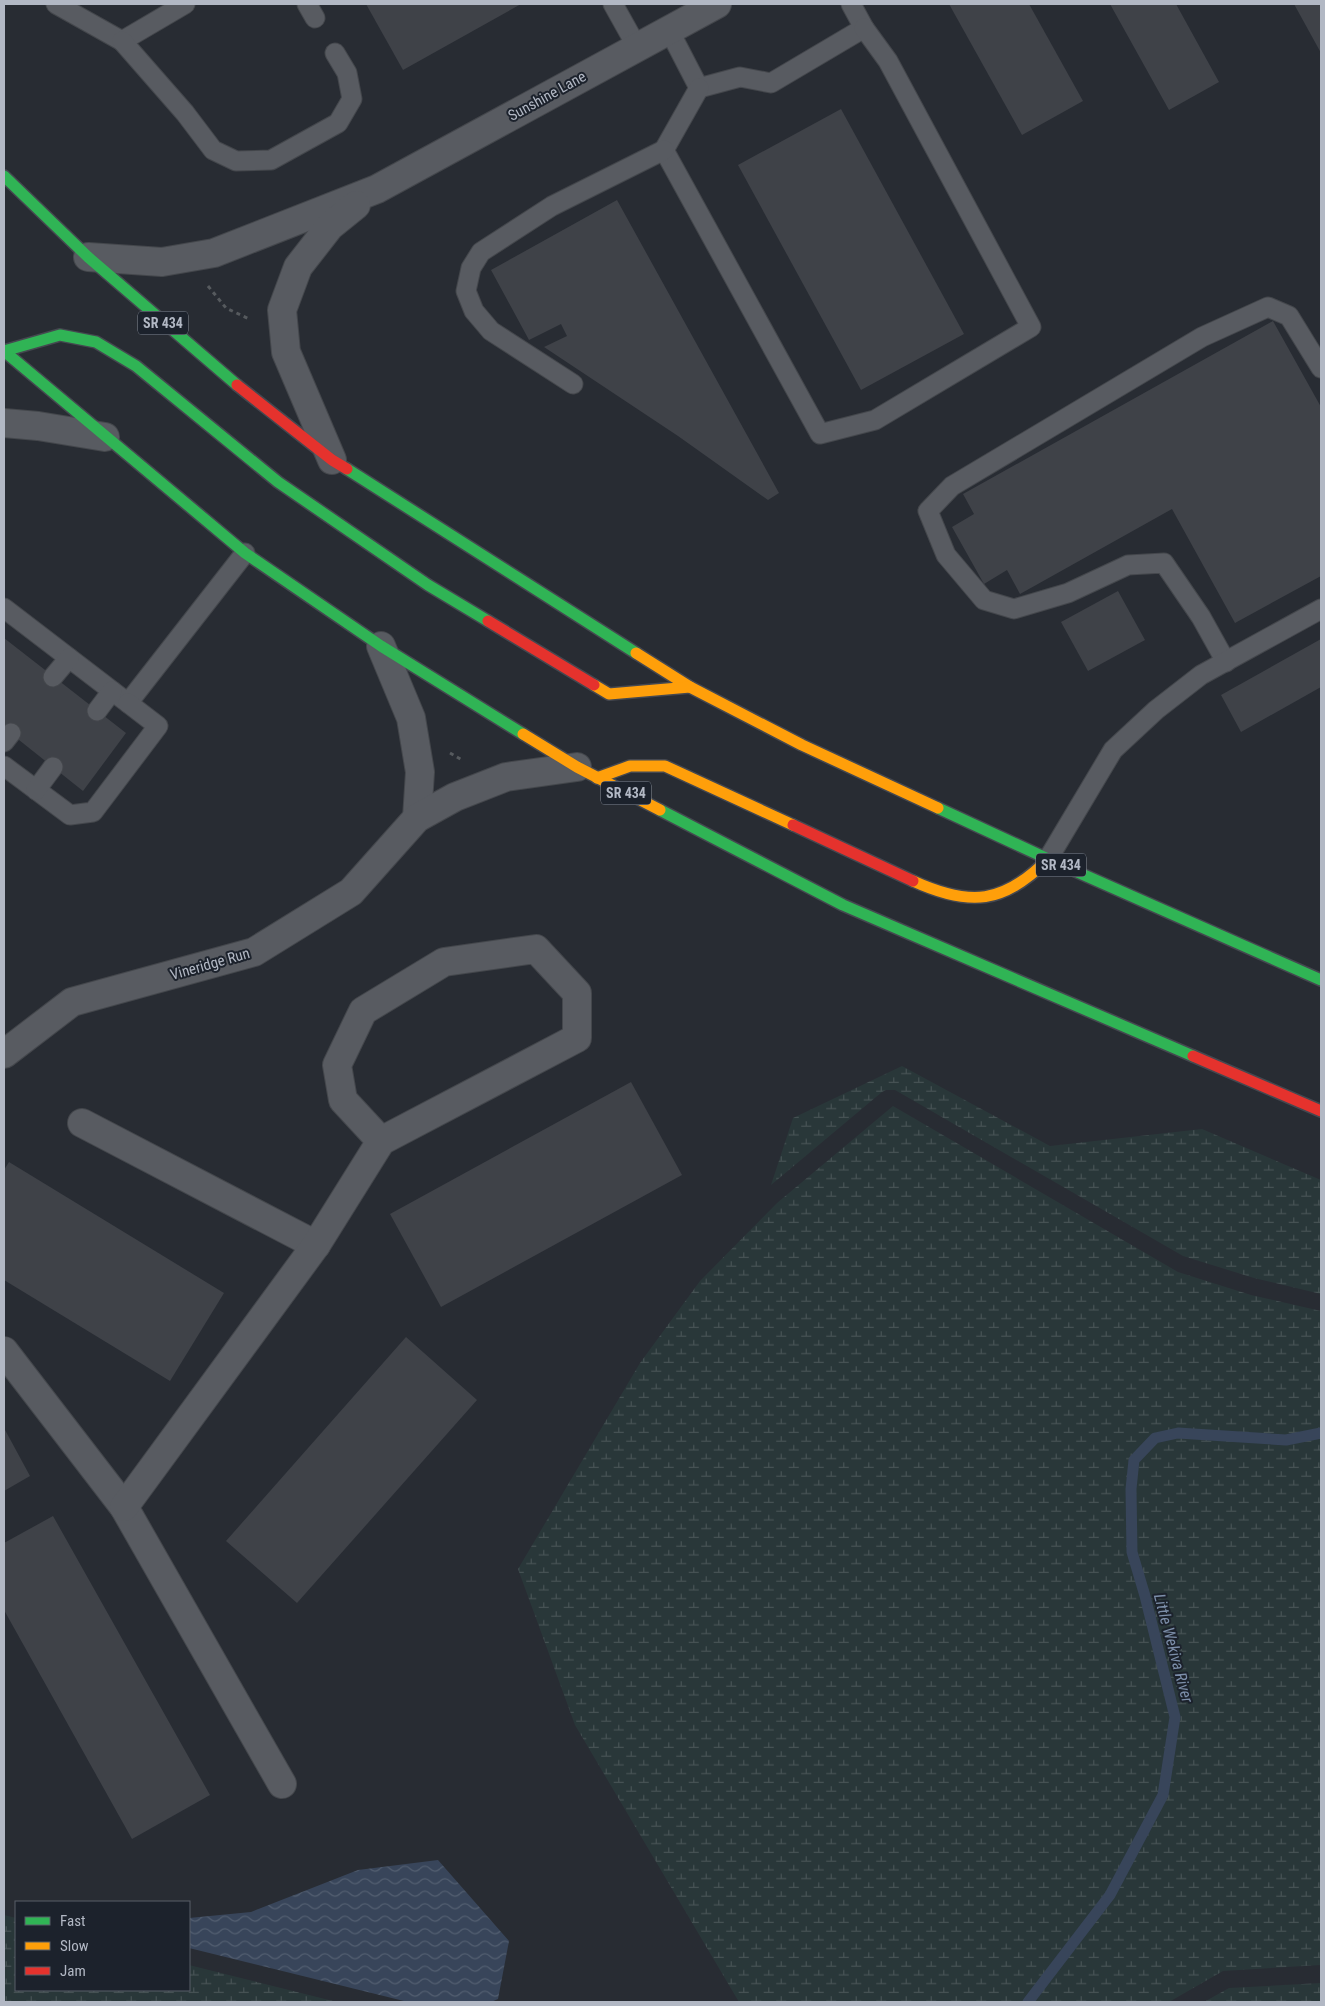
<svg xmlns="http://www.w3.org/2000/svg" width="1325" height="2006" viewBox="0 0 1325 2006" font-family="'Roboto Condensed',sans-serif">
	<defs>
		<pattern id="wetland-marsh" width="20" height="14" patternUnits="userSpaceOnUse" patternTransform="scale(1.25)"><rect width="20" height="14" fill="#293739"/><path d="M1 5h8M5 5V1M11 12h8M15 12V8" fill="none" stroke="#465254"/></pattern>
		<pattern id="water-waves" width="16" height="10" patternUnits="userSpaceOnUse" patternTransform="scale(1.25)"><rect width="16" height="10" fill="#38455a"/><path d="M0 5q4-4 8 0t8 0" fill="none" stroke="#525e70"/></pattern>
	</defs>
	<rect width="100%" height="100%" fill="#282c33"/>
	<!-- wetland -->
	<g fill="url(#wetland-marsh)">
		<path d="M902,1066l148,80 152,-17 119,51v114l-67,-16 -71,-22 -288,-166h-9l-4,2 -111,93 22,-67z"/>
		<path d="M893,1106l285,166 73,23 70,16v654l-98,6 -54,31h-430l-164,-277 -57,-156 122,-206 60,-82 77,-78z"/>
		<path d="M4,1915l12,3v72h173v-25l148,37h-333z"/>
		<path d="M1321,1983v19h-117l25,-14z"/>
	</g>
	<!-- water -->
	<path fill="url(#water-waves)" d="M438,1860l71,81 -11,58 -7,3h-83l-219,-54v-30l62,-6 107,-42z"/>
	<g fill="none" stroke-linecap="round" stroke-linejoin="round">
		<!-- stream -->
		<path stroke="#38455a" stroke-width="11" d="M1028,2002l82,-107 53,-100 12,-78 -30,-121 -13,-44 -1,-63 3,-29 21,-22 23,-5 108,7 35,-7"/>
	</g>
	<!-- building -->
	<g fill="#3f4248">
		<path d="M366,4h155l-118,66z"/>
		<path d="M949,4h80l54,97 -61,34z"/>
		<path d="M1110,4h66l43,78 -50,28z"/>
		<path d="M1294,4h27v49z"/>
		<path d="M841,109l123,225 -103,56 -123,-225z"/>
		<path d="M617,200l162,293 -11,7 -90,-64 -134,-89 23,-11 -6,-12 -32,16 -38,-70z"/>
		<path d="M1273,321l48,86v169l-86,47 -63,-114 -152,85 -13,-24 -23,14 -32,-57 22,-13 -11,-20z"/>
		<path d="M1118,591l27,49 -57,31 -27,-49z"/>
		<path d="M4,638l122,95 -43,58 -79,-63z"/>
		<path d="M1321,639v48l-80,45 -20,-37z"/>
		<path d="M631,1082l51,93 -241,132 -51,-93z"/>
		<path d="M9,1162l215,131 -54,88 -166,-101v-110z"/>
		<path d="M406,1337l71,63 -180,203 -71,-62z"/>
		<path d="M4,1428l26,48 -26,15z"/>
		<path d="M53,1516l157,279 -78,44 -128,-229v-67z"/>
	</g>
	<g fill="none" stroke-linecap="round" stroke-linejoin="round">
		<!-- lane casing -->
		<g stroke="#44474c" stroke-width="21">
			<g id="lane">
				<path d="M56,4l66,37 63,-37"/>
				<path d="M307,4l8,14"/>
				<path d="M613,4l24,43"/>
				<path d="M669,30l30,58 41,-11 31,6 93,-55 -13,-24"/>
				<path d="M122,41l63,72 28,37 23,11 35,-1 67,-37 14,-24 -5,-26 -12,-20"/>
				<path d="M699,88l-35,62 156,284 55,-14 156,-93 -143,-266 -24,-33"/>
				<path d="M573,384l-82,-53 -17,-20 -8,-20 5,-23 10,-16 71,-46 112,-56"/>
				<path d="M4,608l124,95 117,-150"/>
				<path d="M1226,662l-25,-45 -37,-54 -36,2 -60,28 -54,16 -30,-9 -38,-45 -18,-44 24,-25 250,-149 66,-30 21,9 32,52"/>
				<path d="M53,677l16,-19"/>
				<path d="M97,711l15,-20"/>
				<path d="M4,742l7,-9"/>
				<path d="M4,766l66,49 23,-3 65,-86 -30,-23"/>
				<path d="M36,790l17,-23"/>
				<path d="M1048,859l65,-109 43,-40 45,-35 120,-66"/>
			</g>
		</g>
		<!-- street casing -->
		<g stroke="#44474c" stroke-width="30">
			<g id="street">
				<path d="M88,257l74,5 52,-9 163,-64 340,-185"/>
				<path d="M4,423l34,3 67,11"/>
				<path d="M332,460l-46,-108 -4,-42 16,-43 32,-41 26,-21"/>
				<path d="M381,646l30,72 9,54 -3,46"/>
				<path d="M4,1054l68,-52 182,-50 97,-60 66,-74 38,-21 51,-20 71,-10"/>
				<path d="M82,1123l234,122"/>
				<path d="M4,1351l120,156 158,277"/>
				<path d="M124,1507l192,-262 65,-104 196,-103v-45l-41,-44 -92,13 -81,49 -26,54 6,35 38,41"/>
			</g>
		</g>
		<!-- fast casing -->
		<g stroke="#454850" stroke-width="14">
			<g id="fast">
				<path d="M4,176l84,81 149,128"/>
				<path d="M4,351l241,202 136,93 142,88"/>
				<path d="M4,351l56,-16 36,7 40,24 142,116 150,103 60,36"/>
				<path d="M347,469l289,184"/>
				<path d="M938,808l110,51 273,121"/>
				<path d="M660,810l183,95 350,151"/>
			</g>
		</g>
		<!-- slow casing -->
		<g stroke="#454850" stroke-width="14">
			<g id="slow">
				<path d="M636,653l54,34 112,58 136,63"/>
				<path d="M594,685l15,9 81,-7"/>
				<path d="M523,734l54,33 83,43"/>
				<path d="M597,778l33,-12h35l128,59"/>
				<path d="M913,881c57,26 91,23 135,-22"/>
			</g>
		</g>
		<!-- jam casing -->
		<g stroke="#454850" stroke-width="14">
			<g id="jam">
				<path d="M237,385l95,75 15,9"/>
				<path d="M488,621l106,64"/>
				<path d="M793,825l120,56"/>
				<path d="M1193,1056l128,55"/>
			</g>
		</g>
		<!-- path -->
		<g stroke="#565a5e" stroke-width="3" stroke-dasharray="4 4" stroke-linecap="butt">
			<path d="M208,286l18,22 23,11"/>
			<path d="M450,753l12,7"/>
		</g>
		<!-- lane -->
		<use href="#lane" stroke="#585b61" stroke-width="19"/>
		<!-- street -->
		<use href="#street" stroke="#585b61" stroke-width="28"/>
		<!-- fast -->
		<use href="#fast" stroke="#30b455" stroke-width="11"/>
		<!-- slow -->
		<use href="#slow" stroke="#ff9f0a" stroke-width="11"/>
		<!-- jam -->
		<use href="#jam" stroke="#e5322d" stroke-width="11"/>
	</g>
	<g text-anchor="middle" stroke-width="4" stroke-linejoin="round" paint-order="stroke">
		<!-- shield labels -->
		<g fill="#1c222c" stroke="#858b96" stroke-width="1">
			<rect x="138" y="311.5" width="50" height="23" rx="4"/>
			<rect x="601" y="781.5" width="50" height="23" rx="4"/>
			<rect x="1036" y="853.5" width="50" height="23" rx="4"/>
		</g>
		<g font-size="14" font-weight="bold" fill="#b2b8c4">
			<text x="163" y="328">SR 434</text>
			<text x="626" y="798">SR 434</text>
			<text x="1061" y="870">SR 434</text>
		</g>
		<!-- street labels -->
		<g font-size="15" fill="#b2b8c4" stroke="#1c222c">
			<text transform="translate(547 96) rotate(-29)" y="5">Sunshine Lane</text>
			<text transform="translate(210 964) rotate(-16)" y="5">Vineridge Run</text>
		</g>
		<!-- water labels -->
		<g font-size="16" font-style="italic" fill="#7c8ea9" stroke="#1c222c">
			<text transform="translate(1174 1648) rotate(75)" y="6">Little Wekiva River</text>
		</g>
	</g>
	<!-- border -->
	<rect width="1325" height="2006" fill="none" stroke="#b2b8c4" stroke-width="10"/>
	<!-- legend -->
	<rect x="15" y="1901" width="175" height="90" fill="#1c222c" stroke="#585e69"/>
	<rect x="25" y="1917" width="25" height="8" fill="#30b455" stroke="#585e69"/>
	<text x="60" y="1926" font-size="15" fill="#b2b8c4">Fast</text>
	<rect x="25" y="1942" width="25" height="8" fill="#ff9f0a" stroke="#585e69"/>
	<text x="60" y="1951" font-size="15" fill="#b2b8c4">Slow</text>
	<rect x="25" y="1967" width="25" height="8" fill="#e5322d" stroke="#585e69"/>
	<text x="60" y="1976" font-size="15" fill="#b2b8c4">Jam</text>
</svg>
